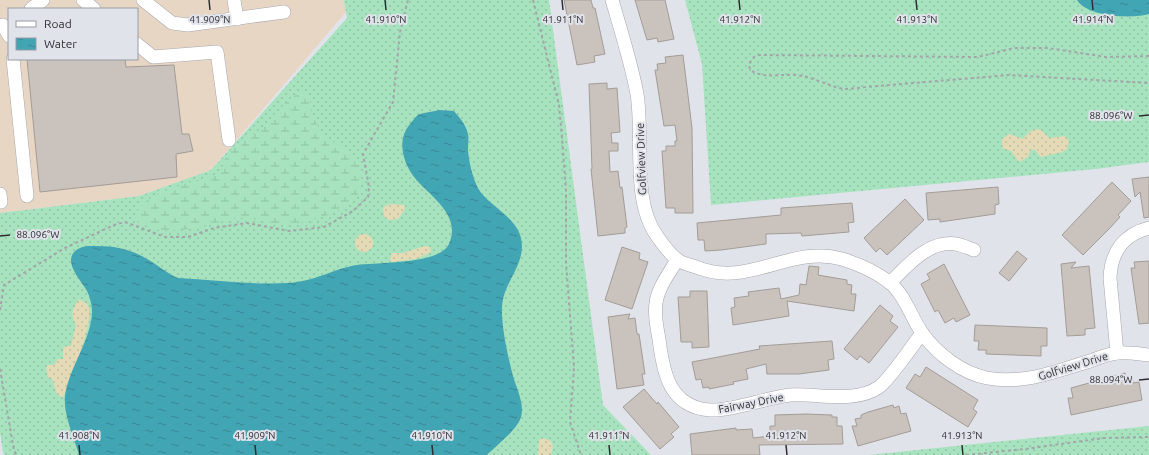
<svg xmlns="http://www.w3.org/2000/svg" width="1149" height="455" viewBox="0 0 1149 455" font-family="Ubuntu,sans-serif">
	<defs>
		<pattern id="grass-dots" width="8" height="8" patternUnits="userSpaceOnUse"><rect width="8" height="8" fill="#a7e3be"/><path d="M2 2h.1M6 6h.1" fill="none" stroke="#90c3a4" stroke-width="1.8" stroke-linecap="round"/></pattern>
		<pattern id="wetland-marsh" width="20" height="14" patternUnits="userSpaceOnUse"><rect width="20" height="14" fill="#a7e3be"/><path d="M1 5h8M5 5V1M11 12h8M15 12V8" fill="none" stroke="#90c3a4"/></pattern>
		<pattern id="sand-dots" width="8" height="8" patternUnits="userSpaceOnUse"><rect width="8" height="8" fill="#e4dab5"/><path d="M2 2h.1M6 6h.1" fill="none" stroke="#c4bb9c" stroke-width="1.8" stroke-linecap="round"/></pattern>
		<pattern id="water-ripples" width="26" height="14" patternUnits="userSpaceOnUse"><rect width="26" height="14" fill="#42a5b4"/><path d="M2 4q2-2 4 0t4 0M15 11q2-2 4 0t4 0" fill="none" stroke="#388793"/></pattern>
	</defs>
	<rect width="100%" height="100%" fill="#e1e3eb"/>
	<!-- commercial -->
	<path fill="#e8d6c5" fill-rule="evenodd" d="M0,0h344l2,12 -135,158 -72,26 -139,17zM9,9h128v50h-128z"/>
	<!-- grass -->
	<g fill="url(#grass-dots)">
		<path d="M344,0h205l54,405 48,50h-646l-2,-2 -3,-21v-219l139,-17 72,-26 136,-152z"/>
		<path d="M685,0h464v162l-53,7 -385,36 -9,-141z"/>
		<path d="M1149,426v29h-280z"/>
	</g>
	<!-- wetland -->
	<path fill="url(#wetland-marsh)" d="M303,92l6,5c2,10 5,25 12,34 6,7 14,11 21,17 11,8 20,23 19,36 -1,28 -59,41 -81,40 -13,-1 -24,-6 -39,-6 -14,0 -25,6 -38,9 -13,2 -30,4 -43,3 -7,-1 -16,-6 -23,-8 -8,-29 64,-41 83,-49 3,-6 4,-13 7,-18 8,-14 25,-18 36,-28 13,-12 23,-30 40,-35z"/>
	<!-- sand -->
	<g fill="url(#sand-dots)">
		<path d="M1036,129l5,1 8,8 16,-2 4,5 -2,8 -5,3 -21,5 -6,-7 -4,-1 -3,8 -9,5 -8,-11 -9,-3v-9l7,-5 14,5 5,-6z"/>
		<path d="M392,204l12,1 1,4 -7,10 -10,1 -4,-4 -1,-8 4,-3z"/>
		<circle cx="364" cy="243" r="9"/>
		<path d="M425,246l5,1 1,5 -15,7 -24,3 -2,-2 2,-7h11z"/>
		<path d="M79,299c2,1 6,3 8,5 10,14 -18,78 -24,94l-6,-4 -5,-15 -4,-2 -2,-10 2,-2h6l4,-6h5v-11l3,-2h5l5,-21c-6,-11 -4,-16 3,-26z"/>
		<path d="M543,438l8,3 2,6 -2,8h-13l1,-15z"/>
	</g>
	<!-- water -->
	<g fill="url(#water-ripples)">
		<path d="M1077,0h72v14c-17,5 -62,3 -72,-14z"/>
		<path d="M439,110l15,1c6,7 12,14 14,23 1,5 0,11 0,16 1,12 4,26 10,38 8,16 38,28 43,50 6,26 -18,44 -19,69 -1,19 6,50 11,69 3,11 12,28 8,41 -3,12 -25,29 -34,38h-408c-5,-18 -16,-41 -14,-59 4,-29 26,-55 27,-84 0,-7 -2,-15 -5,-21 -5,-10 -27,-31 -9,-42 6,-4 13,-3 20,-3 18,0 34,4 49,13 11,6 19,14 31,19 36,2 74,7 109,5 27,-1 45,-14 70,-18 20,-3 82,0 92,-21 13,-30 -20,-48 -35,-67 -12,-16 -17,-38 -4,-53 2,-2 5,-7 8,-9 6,-3 14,-3 21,-5z"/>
	</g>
	<!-- building -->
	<g fill="#cac3bd" stroke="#a39c97">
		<path d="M564,0h27l2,8h2l10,46 -11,2 1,6 -18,3z"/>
		<path d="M635,0h30l9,39 -16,3 -1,-4 -10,2z"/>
		<path d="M683,55l9,73 1,85h-18v-5h-9l-4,-57h4v-5h9v-5h2l-2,-16 -11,1 -9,-56h3l-1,-6 9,-1 -1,-6z"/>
		<path d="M27,59h98l1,8 48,-2 8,69h7l4,17 -17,3 1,23 -137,15z"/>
		<path d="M607,83v6l10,-1 3,44 -9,1 1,10h6v8h-9l1,21 8,-1 2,17 2,-1 5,40 -2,1v5l-27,3 -7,-67h1l-3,-85z"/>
		<path d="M1149,177v40l-5,1 -4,-26 -5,5 -3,-18z"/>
		<path d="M1112,182l19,19 -13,14 2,2 -11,12 -26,26 -21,-20z"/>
		<path d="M998,187l1,17 -4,1v9l-55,8v-3l-12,1 -2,-27z"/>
		<path d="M905,199l19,21 -37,35 -7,-7 -4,4 -12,-14z"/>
		<path d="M852,203l2,19 -6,1 1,9 -47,4 -1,-3 -35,1v10l-45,6 -16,1 -1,-11h-6l-1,-17 84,-8v-7z"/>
		<path d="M622,247l18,6 -1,6 9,3 -16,47 -27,-9z"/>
		<path d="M1017,251l10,8 -18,22 -10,-8z"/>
		<path d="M1149,261v62l-10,1 -8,-56h4l-1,-6z"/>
		<path d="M1076,262l-5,6 18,-2 6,62 -10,1v6l-18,1 -6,-72z"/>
		<path d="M944,264l26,51 -14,7 -2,-4 -9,5 -7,-13 -3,2 -14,-28 9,-5 -3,-5z"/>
		<path d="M809,266l10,1 -1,8 29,5v4l5,1 -1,9h5l-2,17 -67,-10 2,15 -56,9 -2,-17 4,-1 -1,-9 15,-2 -1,-4 31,-4 2,11 18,-4 1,-11 6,1z"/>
		<path d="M690,291h17l2,56 -17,1v-6h-11l-3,-45h12z"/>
		<path d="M880,305l13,11 -3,5 8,6 -29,36 -9,-7 -3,4 -13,-11z"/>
		<path d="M630,314l-2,5 7,-1 2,16h2l6,40h-3l2,11 -27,4 -9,-72z"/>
		<path d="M975,325l72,3v18h-6v10l-55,-2v-4h-8l1,-9h-5z"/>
		<path d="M832,341l2,18 -6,1 1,10 -30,4h-32l-1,-10 -20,5 2,10 -15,3 1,2 -25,5v-2l-6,1 -2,-9 -5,1 -4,-18 68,-13 -1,-3z"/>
		<path d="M926,367l52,33 -5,9 4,3 -9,15 -62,-39 9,-14 5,3z"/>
		<path d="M1125,373l1,3 6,-1 1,8 6,-1 3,18 -71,15 -3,-17h5l-2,-10z"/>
		<path d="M644,389l13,15 1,-2 21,25 -8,7 3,3 -14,12 -37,-42z"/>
		<path d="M893,405l1,3 5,-2 2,8 5,-1 5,18 -53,15 -6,-20h5l-2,-7 6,-1v-3l7,-3z"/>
		<path d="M806,414l26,1v2h5v9h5l1,18 -84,1 1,10h-68l-2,-21 46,-6v2l16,-1 1,9 17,-2v-10h5v-11z"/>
	</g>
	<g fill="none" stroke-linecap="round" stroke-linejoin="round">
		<!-- minor casing -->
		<g stroke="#a5a7ae" stroke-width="14">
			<g id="minor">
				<path d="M83,0l11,9"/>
				<path d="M143,0l29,23 16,2 96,-13"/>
				<path d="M234,0l3,19"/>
				<path d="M612,0c9,31 19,62 25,94 7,42 -6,107 20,142 5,7 13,19 21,24 5,4 13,5 18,7 53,22 94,-23 146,-8 16,5 34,13 47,23 16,13 22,35 33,51 15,21 40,40 65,45 37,7 69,-7 103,-17 8,-3 18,-7 27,-8 10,-1 22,1 32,2"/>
				<path d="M31,9l12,-9"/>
				<path d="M3,25l6,11"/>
				<path d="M137,44l16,13 64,-5 12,88"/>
				<path d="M13,59l14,137"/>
				<path d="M0,194l1,8"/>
				<path d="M677,260c-8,14 -19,27 -21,43 -2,12 1,25 3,36 4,33 10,68 51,71 22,1 55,-12 80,-15 27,-2 65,9 89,-8 11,-8 34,-42 43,-54"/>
				<path d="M890,283c17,-17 38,-43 66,-39 6,1 12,4 18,6"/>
				<path d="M1117,353l-7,-75c1,-26 14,-44 39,-50"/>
			</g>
		</g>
		<!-- path -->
		<g stroke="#a4a5ab" stroke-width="2" stroke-dasharray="3 3" stroke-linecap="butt">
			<path d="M533,0l26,105 3,33 4,53v72l8,104 -4,55 11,33"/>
			<path d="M1149,56l-43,1 -58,-9h-34l-36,9 -219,-2 -5,2 -5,7 1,6c16,9 26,4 43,5 17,0 34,11 51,14l164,-14 141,8"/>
			<path d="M0,310l4,-25 61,-37 49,-23 11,-3 40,15h23l26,-9 33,-5 42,8 35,-4 29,-16 15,-14 1,-10 -6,-33 30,-52 7,-70 8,-32"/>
			<path d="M0,369l14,82 3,4"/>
			<path d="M966,455l59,-6 79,-11 45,-1"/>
		</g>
		<!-- minor -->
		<use href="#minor" stroke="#fff" stroke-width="13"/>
	</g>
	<!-- ticks -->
	<path fill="none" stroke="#2e2e31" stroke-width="1.5" d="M209,0l1,10M385,0l1,10M562,0l1,10M739,0l1,10M916,0l1,10M1092,0l1,10M1139,116l10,-1M0,236l10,-1M1139,380l10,-1M79,445l1,10M255,445l1,10M432,445l1,10M609,445l1,10M786,445l1,10M962,445l1,10"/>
	<g text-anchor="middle" stroke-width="4" stroke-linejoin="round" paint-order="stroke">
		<!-- street labels -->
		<g font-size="11" fill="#2e2e31" stroke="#e1e3eb">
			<text transform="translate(641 159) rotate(-92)" y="4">Golfview Drive</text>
			<text transform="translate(1073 366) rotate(-17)" y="4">Golfview Drive</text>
			<text transform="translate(751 403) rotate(-11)" y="4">Fairway Drive</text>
		</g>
	</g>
	<g font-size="10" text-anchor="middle" fill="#2e2e31" stroke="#e1e3eb" stroke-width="4" stroke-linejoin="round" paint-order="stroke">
		<text x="210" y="23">41.909°N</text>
		<text x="386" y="23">41.910°N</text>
		<text x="563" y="23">41.911°N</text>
		<text x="740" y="23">41.912°N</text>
		<text x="917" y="23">41.913°N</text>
		<text x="1093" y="23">41.914°N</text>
		<text x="1111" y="119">88.096°W</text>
		<text x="38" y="238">88.096°W</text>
		<text x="1111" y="383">88.094°W</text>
		<text x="79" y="439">41.908°N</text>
		<text x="255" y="439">41.909°N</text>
		<text x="432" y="439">41.910°N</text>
		<text x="609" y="439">41.911°N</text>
		<text x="786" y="439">41.912°N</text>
		<text x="962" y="439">41.913°N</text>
	</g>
	<!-- legend -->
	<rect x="8" y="8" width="130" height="52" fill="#e1e3eb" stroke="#999ba1"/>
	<rect x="16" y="21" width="20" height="6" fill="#ffffff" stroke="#999ba1"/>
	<text x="44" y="28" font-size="12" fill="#2e2e31">Road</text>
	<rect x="16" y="38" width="20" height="12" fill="url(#water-ripples)" stroke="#999ba1"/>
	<text x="44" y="48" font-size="12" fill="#2e2e31">Water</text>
</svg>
